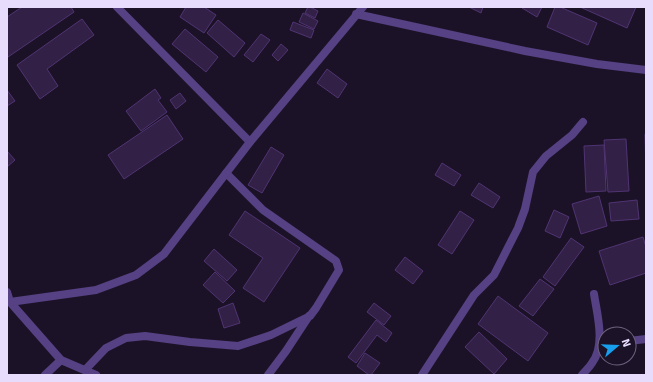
<svg xmlns="http://www.w3.org/2000/svg" width="653" height="382" viewBox="0 0 653 382" font-family="Signika,sans-serif">
	<rect width="100%" height="100%" fill="#1c1228"/>
	<!-- building -->
	<g fill="#322047" stroke="#503472">
		<path d="M22,7h49l3,5 -66,45 -1,-2v-38z"/>
		<path d="M186,7h18l12,8 -12,18 -24,-16z"/>
		<path d="M308,7h2l8,4 -3,7 -10,-5z"/>
		<path d="M469,7h14l-2,6z"/>
		<path d="M523,7h19l-5,10 -15,-9z"/>
		<path d="M555,7h5l37,16 -9,22 -41,-18z"/>
		<path d="M580,7h56l-9,21z"/>
		<path d="M303,13l15,8 -4,8 -15,-7z"/>
		<path d="M82,19l12,16 -47,34 11,17 -18,13 -23,-34z"/>
		<path d="M218,20l27,23 -11,14 -27,-24z"/>
		<path d="M293,22l21,8 -3,8 -21,-8z"/>
		<path d="M185,29l33,28 -12,15 -34,-28z"/>
		<path d="M261,34l9,6 -17,22 -9,-7z"/>
		<path d="M281,44l7,6 -10,11 -6,-6z"/>
		<path d="M327,69l20,15 -9,14 -21,-15z"/>
		<path d="M155,89l6,9 -3,2 9,12 -26,19 -15,-20z"/>
		<path d="M7,90l8,11 -8,5z"/>
		<path d="M180,93l6,8 -10,8 -6,-9z"/>
		<path d="M167,115l16,24 -59,40 -16,-24z"/>
		<path d="M645,134h1v40z"/>
		<path d="M626,139l3,52 -21,1 -4,-52z"/>
		<path d="M604,145l2,46 -20,1 -2,-46z"/>
		<path d="M271,147l13,8 -22,38 -14,-8z"/>
		<path d="M7,151l8,9 -8,7z"/>
		<path d="M442,163l19,12 -7,11 -19,-11z"/>
		<path d="M479,183l21,14 -7,11 -22,-13z"/>
		<path d="M599,196l8,30 -26,8 -9,-30z"/>
		<path d="M637,200l2,19 -28,2 -2,-18z"/>
		<path d="M554,210l15,7 -9,21 -15,-7z"/>
		<path d="M245,211l55,37 -36,54 -21,-14 20,-30 -34,-23z"/>
		<path d="M460,211l14,9 -22,34 -14,-9z"/>
		<path d="M643,237l3,10v26l-36,12 -11,-34z"/>
		<path d="M571,238l13,9 -29,39 -12,-9z"/>
		<path d="M214,249l23,21 -10,11 -23,-20z"/>
		<path d="M405,257l18,14 -10,13 -18,-14z"/>
		<path d="M215,272l20,19 -12,12 -20,-18z"/>
		<path d="M540,279l14,10 -21,27 -14,-10z"/>
		<path d="M498,296l50,37 -20,28 -50,-37z"/>
		<path d="M233,303l7,20 -16,5 -6,-19z"/>
		<path d="M374,303l17,13 -7,9 -17,-13z"/>
		<path d="M376,320l16,13 -6,9 -9,-7 -21,28 -8,-6z"/>
		<path d="M479,332l28,27 -13,15 -29,-27z"/>
		<path d="M365,353l15,10 -9,12h-2l-12,-9z"/>
	</g>
	<g fill="none" stroke-linecap="round" stroke-linejoin="round">
		<!-- lane -->
		<g stroke="#554183" stroke-width="8">
			<path d="M629,341l17,-2"/>
			<path d="M85,370l21,-22 20,-10 19,-2 45,6 48,4 33,-11 39,-19 6,-8 23,-38 -3,-9 -73,-51 -37,-37"/>
			<path d="M268,375l18,-24 23,-35"/>
			<path d="M422,375l52,-80 20,-20 24,-47 7,-19 8,-37 13,-16 26,-21 11,-13"/>
			<path d="M582,375c3,-4 7,-7 10,-12 14,-18 5,-49 2,-69"/>
		</g>
		<!-- street -->
		<g stroke="#554183" stroke-width="8">
			<path d="M117,7l133,135"/>
			<path d="M356,14l169,37 72,13 49,6"/>
			<path d="M7,292l3,10 51,58 35,15"/>
			<path d="M7,301l3,1 86,-12 40,-15 28,-21 86,-112 113,-135"/>
			<path d="M45,375l16,-15"/>
		</g>
	</g>
	<!-- border -->
	<rect width="653" height="382" fill="none" stroke="#e8dcfc" stroke-width="16"/>
	<!-- north arrow -->
	<g transform="translate(617 346) rotate(71)"><circle r="19" fill="#1c1228" stroke="#6e637d"/>
	<path d="M0-3L7 15L0 10L-7 15Z" fill="#179fed"/>
	<text y="-6" font-size="11" font-weight="bold" text-anchor="middle" fill="#e8dcfc">N</text>
	</g>
</svg>
